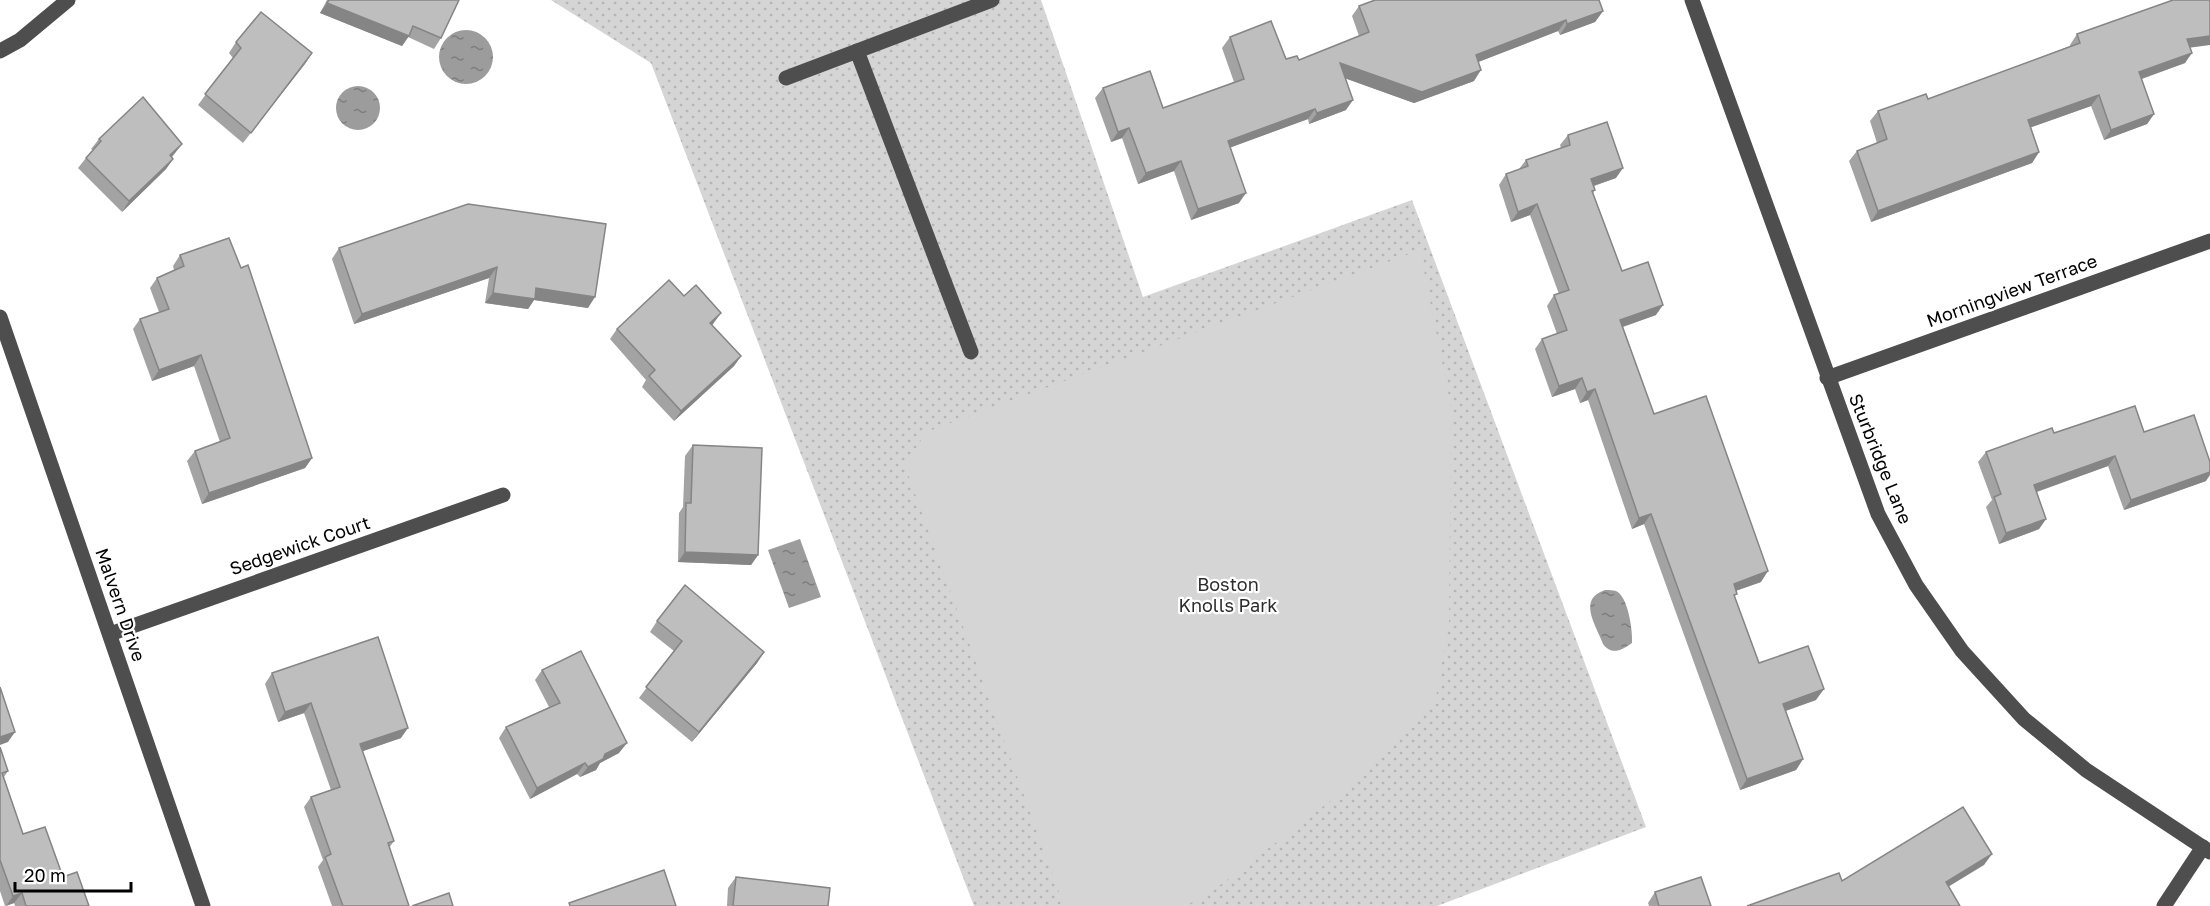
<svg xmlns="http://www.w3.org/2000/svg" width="2210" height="906" viewBox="0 0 2210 906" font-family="'Golos Text',sans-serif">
	<defs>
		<pattern id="park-dots" width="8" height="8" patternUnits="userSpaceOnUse" patternTransform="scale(1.5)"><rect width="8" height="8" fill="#d5d5d5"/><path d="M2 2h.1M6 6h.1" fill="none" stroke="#b5b5b5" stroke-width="1.8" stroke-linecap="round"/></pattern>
		<pattern id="water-ripples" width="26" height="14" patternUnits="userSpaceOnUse" patternTransform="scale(1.5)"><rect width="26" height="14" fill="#9c9c9c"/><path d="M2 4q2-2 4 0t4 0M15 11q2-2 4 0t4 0" fill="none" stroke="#7d7d7d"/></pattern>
	</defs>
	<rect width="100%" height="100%" fill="#fff"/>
	<!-- park -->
	<path fill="url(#park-dots)" d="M551,0h490l102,297 269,-97 234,627 -209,79h-463l-323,-843z"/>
	<!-- garden -->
	<path fill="#d5d5d5" d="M1420,250l31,157 -2,216 -14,80 -93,89 -131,100 -26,14h-121l-159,-440 21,-34z"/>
	<!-- water -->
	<g fill="url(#water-ripples)">
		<circle cx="466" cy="57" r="27"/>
		<circle cx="358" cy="108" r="22"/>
		<path d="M800,539l21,58 -32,11 -21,-58z"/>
		<path d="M1605,590c4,0 8,0 11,1 12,5 17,40 16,52 -10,7 -20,13 -29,1 -7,-19 -26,-45 2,-54z"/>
	</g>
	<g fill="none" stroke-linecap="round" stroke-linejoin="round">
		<!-- minor -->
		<g stroke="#4e4e4e" stroke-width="15">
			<path d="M1692,0l186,514 38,71 46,66 62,68 62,51 124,82"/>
			<path d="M0,51l20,-11 48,-40"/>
			<path d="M857,51l114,301"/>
			<path d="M786,78l206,-78"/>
			<path d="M0,317l203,589"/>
			<path d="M1827,378l383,-137"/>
			<path d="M110,634l393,-139"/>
			<path d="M2164,906l39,-59"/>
		</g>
	</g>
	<!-- wall -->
	<g fill="#a3a3a3">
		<path d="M327,0h132l-18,38 -7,11 -26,-12 -6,9 -82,-33z"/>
		<path d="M1359,6l244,5 -8,11 -35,13 -2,-4 -80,31 -4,19 -60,22 -69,-25 1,32 -37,14 -1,-5 -77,28 8,56 -48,17 -17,-49 -36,13 -16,-46 -11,4 -16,-44 8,-10 60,20 71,-26 -12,-34 8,-11 56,22 13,1 60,-24 -7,-20z"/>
		<path d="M2077,34l114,14 -6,15 -43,16 12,35 -7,10 -43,16 -13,-34 -60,21 8,25 -7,11 -161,59 -22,-61 8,-10 20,-8 -7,-22 8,-10 50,-12 142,-53v-1z"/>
		<path d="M236,42l76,11 -69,90 -45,-38 35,-47 -4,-5z"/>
		<path d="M1568,135l48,43 -22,8 1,4 -2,3 29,78 34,44 -33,12 31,87 107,168 -25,9 -1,6 24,66 57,37 -30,11 17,48 -7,11 -56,20 -96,-266 -12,5 -44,-129 -8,3 -5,-14 -23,8 -17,-48 7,-10 15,-5 -10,-28 7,-11 5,-1 -29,-79 -19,7 -12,-37 7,-11 13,-5 7,-9 35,-12 -1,-3z"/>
		<path d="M99,139l83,5 -10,13 1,2 -7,10 -44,43 -44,-44 8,-10 7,-8 -2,-1z"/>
		<path d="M468,204l120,104 -54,-8 -6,9 -43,-6 4,-25 -135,46 -22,-65 7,-11z"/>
		<path d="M180,255l132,203 -7,10 -103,36 -15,-43 8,-10 25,-9 -26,-76 -42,15 -19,-52 7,-10 19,-7 -9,-24 7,-10 17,-8 -1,-4z"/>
		<path d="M684,296l29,28 -1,1 29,31 -7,10 -60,55 -32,-34 4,-7 -36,-41 7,-10z"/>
		<path d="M2144,432l62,49 -82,29 -16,-44 -71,26 9,27 -7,10 -40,15 -13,-37 6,-7 -14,-38 8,-10 68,-19z"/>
		<path d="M693,445l65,110 -7,10 -73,-3 1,-49 4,-6 2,-51z"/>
		<path d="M657,621l107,31 -7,11 -65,79 -53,-44 35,-47 -24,-19z"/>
		<path d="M542,670l77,83 -19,10 -4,7 -16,7 -3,-3 -47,25 -31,-61 7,-11 43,-20 -14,-27z"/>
		<path d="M272,673l129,65 -39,13 32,90 -5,7 20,58h-77l-14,-39 5,-7 -19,-53 7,-10 20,-7 -27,-77 -26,9 -13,-38z"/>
		<path d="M0,747l8,24 -4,6 19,57 66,72h-74l-1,-3 -9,3 -5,-15z"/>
		<path d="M736,877l92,29h-101l1,-18z"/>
		<path d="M1655,892l56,14h-62l-1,-3z"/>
	</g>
	<!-- shaded-wall -->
	<g fill="#858585">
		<path d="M327,3l82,33 -7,10 -82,-33z"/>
		<path d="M1603,11l-8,11 -35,13 7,-11z"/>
		<path d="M1566,20l-8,11 -90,35 8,-11z"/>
		<path d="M2210,36v9l-30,4 7,-10z"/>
		<path d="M312,53l-7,11 -62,79 8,-10z"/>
		<path d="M2192,53l-7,10 -53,19 7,-10z"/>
		<path d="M1340,63l141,7 -7,11 -60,22 -81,-29z"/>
		<path d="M2099,95l-8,11 -70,25 7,-11z"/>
		<path d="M1353,100l-7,10 -37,14 8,-11z"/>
		<path d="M1315,109l-7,10 -87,32 7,-10z"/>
		<path d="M2154,114l-7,10 -43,16 7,-10z"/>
		<path d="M1129,128l-7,10 -11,4 7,-10z"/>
		<path d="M182,144l-8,10 -11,11 7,-10z"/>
		<path d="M2039,152l-7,11 -161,59 7,-11z"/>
		<path d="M173,159l-7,10 -44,43 7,-11z"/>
		<path d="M1181,161l-7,10 -36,13 8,-11z"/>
		<path d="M1623,168l-7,10 -32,11 7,-10z"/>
		<path d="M1246,193l-7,10 -48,17 7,-11z"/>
		<path d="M1537,204l-7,11 -19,7 7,-10z"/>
		<path d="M497,267l-8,11 -135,46 8,-10z"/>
		<path d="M536,288l59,9 -7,11 -54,-8 -6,9 -43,-6 8,-10z"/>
		<path d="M1663,305l-7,10 -43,15 7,-10z"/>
		<path d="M721,313l-8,11 -10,10 7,-11z"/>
		<path d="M201,355l-7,11 -42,15 7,-11z"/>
		<path d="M741,356l-7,10 -60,55 7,-10z"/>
		<path d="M1582,378l-7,11 -23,8 7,-11z"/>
		<path d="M1595,389l-7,11 -8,3 7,-11z"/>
		<path d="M2115,456l-7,10 -81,29 7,-10z"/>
		<path d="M312,458l-7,10 -103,36 7,-11z"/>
		<path d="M2210,472v3l-4,6 -82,29 7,-10z"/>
		<path d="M1651,514l-7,10 -12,5 7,-11z"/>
		<path d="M2046,519l-7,10 -40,15 7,-11z"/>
		<path d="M685,552l73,3 -7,10 -73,-3z"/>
		<path d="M1768,571l-7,11 -35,12 8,-10z"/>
		<path d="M764,652l-7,11 -65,79 7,-10z"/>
		<path d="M1824,689l-8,11 -40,14 7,-10z"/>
		<path d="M311,703l-7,10 -26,9 7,-10z"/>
		<path d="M408,728l-7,10 -49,17 8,-11z"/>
		<path d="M15,732l-7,10 -8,3v-8z"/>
		<path d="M627,743l-8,10 -19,10 -4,7 -16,7 8,-10 17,-13z"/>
		<path d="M1803,759l-7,11 -56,20 7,-11z"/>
		<path d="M585,763l-8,11 -47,25 7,-11z"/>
		<path d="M1992,854l-8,11 -46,28 8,-11z"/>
		<path d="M22,893l-8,10 -8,3 7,-10z"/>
	</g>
	<!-- building -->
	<g fill="#bebebe" stroke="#858585" stroke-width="1.5">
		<path d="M329,0h130l-18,38 -28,-12 -4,10 -82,-33z"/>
		<path d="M1375,0h224l4,11 -36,13 -1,-4 -90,35 5,15 -59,22 -82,-29 13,37 -36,13 -2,-4 -87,32 18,52 -48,16 -17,-48 -35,12 -17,-45 -11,4 -15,-44 47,-17 13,37 81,-29 -14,-42 41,-16 15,38 11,-3 2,4 70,-28 -10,-26z"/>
		<path d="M2173,0h37v36l-23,3 5,14 -53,19 15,42 -43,16 -12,-35 -71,25 11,32 -161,59 -21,-60 30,-12 -9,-28 48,-17 2,5 152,-56 -3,-9z"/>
		<path d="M261,12l51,41 -61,80 -46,-39 36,-46 -5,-6z"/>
		<path d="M143,97l39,47 -12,11 3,4 -44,42 -43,-43 15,-17 -2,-2z"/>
		<path d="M1607,122l16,46 -32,11 4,11 -3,1 30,80 26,-9 15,43 -43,15 34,94 52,-18 62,175 -34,13 3,10 -3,1 25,68 49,-17 16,43 -41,15 20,55 -56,20 -96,-265 -12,4 -44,-129 -8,3 -5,-14 -23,8 -17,-47 25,-9 -13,-35 15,-5 -32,-86 -19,8 -12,-38 22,-8 -2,-6 44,-15 -2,-10z"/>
		<path d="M468,204l138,20 -11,73 -59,-9 -1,11 -42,-6 4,-26 -135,47 -23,-66z"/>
		<path d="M229,238l12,30 7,-3 64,193 -103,35 -14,-42 35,-13 -29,-83 -42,15 -19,-51 29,-10 -12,-31 27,-12 -4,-11z"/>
		<path d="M669,280l15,16 12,-11 25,28 -11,10 31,33 -60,55 -32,-35 6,-6 -38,-41z"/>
		<path d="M2135,406l9,26 50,-17 16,47v10l-79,28 -16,-44 -81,29 12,34 -40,14 -12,-36 7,-3 -15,-42 66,-24 2,5z"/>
		<path d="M693,445l69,3 -4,107 -73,-3 1,-49h5z"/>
		<path d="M685,585l79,67 -65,80 -53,-45 36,-46 -25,-20z"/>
		<path d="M378,637l30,91 -48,16 34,97 -6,2 21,63h-66l-18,-49 6,-3 -20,-57 29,-10 -29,-84 -26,9 -13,-39z"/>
		<path d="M581,651l46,92 -22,11 -2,5 -15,8 -3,-4 -48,25 -31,-61 54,-24 -18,-33z"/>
		<path d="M0,687l15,45 -15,5z"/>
		<path d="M0,747l8,24 -6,2 21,61 22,-7 18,50 14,-5 12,34h-63l-4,-13 -9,3 -13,-36z"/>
		<path d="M1963,807l29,47 -46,28 14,24h-213l92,-33 3,8z"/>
		<path d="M664,870l12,36h-106l-1,-3z"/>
		<path d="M736,877l94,11 -2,18h-95z"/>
		<path d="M1701,877l10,29h-52l-4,-14z"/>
		<path d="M449,893l4,13h-41z"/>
	</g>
	<g text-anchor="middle" stroke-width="4.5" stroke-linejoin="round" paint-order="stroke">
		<!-- street labels -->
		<g font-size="18" fill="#000" stroke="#fff">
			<text transform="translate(2012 291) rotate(-20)" y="6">Morningview Terrace</text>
			<text transform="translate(1880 459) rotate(68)" y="6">Sturbridge Lane</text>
			<text transform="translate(300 546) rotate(-19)" y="6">Sedgewick Court</text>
			<text transform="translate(120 605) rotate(71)" y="6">Malvern Drive</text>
		</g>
		<!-- park labels -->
		<g font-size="18" fill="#2c2c2c" stroke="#fff">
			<text x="1228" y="591">Boston<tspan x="1228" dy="21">Knolls Park</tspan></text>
		</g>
	</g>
	<!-- scale -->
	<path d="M15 882v9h116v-9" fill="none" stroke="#000000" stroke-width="3"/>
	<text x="24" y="882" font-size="18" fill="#000000" stroke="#ffffff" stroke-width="4.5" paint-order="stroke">20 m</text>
</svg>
